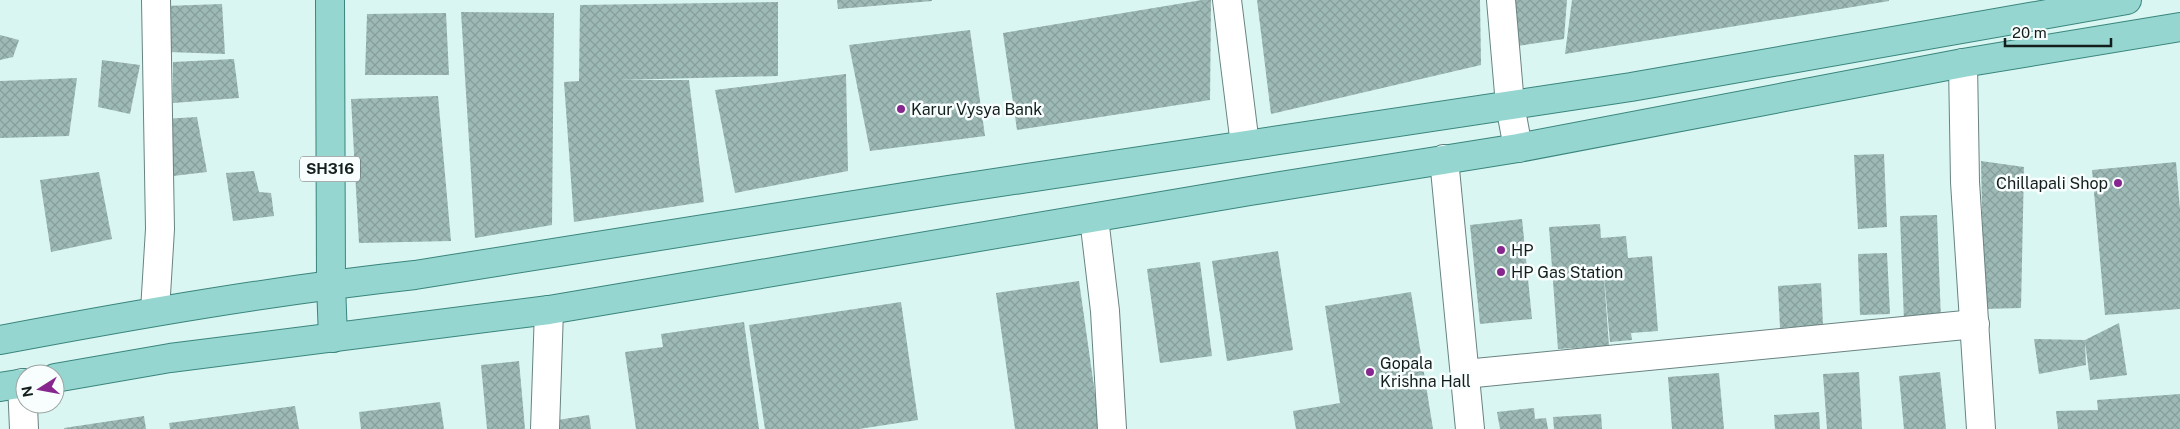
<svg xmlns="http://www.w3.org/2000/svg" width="2180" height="429" viewBox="0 0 2180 429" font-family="'Public Sans',sans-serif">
	<defs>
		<pattern id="building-cross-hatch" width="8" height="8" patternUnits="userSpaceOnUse" patternTransform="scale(1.25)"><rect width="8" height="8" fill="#9ebab6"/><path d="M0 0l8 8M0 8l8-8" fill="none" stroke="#879f9c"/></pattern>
	</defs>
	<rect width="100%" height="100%" fill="#d9f6f2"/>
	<!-- building -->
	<g fill="url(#building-cross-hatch)">
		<path d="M837,0h95v1l-94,8z"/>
		<path d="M1202,0h9l-1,100 -193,30 -14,-97z"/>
		<path d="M1257,0h223l1,65 -210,49z"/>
		<path d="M1514,0h53l-3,39 -46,7z"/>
		<path d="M1572,0h317v1l-324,53z"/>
		<path d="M778,2v74l-159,4h70l15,122 -130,20 -10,-140 15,-1 1,-76z"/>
		<path d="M222,4l3,50 -56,-2 -5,-46z"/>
		<path d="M461,12l93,1 -2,212 -77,13z"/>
		<path d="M446,13l3,62h-84l2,-61z"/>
		<path d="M970,30l15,106 -115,15 -21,-106z"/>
		<path d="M0,35l19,5 -6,17 -13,3z"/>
		<path d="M234,59l5,39 -66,5v-41z"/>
		<path d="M102,60l38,5 -10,49 -32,-7z"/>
		<path d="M846,74l2,97 -113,22 -20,-103z"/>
		<path d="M77,78l-8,58 -69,2v-57z"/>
		<path d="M438,96l13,145 -92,2 -8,-144z"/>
		<path d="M197,117l10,55 -34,4 -10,-57z"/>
		<path d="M1884,154l3,73 -29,2 -4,-74z"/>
		<path d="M1981,161l43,6 -3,141 -37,1z"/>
		<path d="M2176,162l4,48v99l-75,6 -13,-145z"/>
		<path d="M254,171l5,21 12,1 3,23 -41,5 -7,-48z"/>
		<path d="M99,172l13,67 -61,13 -11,-72z"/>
		<path d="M1937,215l4,105 -37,1 -4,-105z"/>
		<path d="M1522,219l10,100 -52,5 -10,-99z"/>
		<path d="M1600,224l1,14 25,-2 2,22 24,-2 6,75 -27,2 1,7 -22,2 -7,-78 6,82 -51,3 -9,-122z"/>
		<path d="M1278,251l15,99 -66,11 -15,-100z"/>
		<path d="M1887,253l3,61 -30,1 -2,-61z"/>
		<path d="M1200,262l12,94 -52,7 -13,-94z"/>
		<path d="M1079,281l21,148h-85l-19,-136z"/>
		<path d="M1821,283l2,42 -43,3 -2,-42z"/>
		<path d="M1411,292l22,137h-137l-3,-18 47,-8 -15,-97z"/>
		<path d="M901,302l17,118 -59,9h-94l-16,-104z"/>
		<path d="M744,322l15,107h-123l-11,-77 38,-5 -2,-13z"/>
		<path d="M2119,323l8,52 -37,5 -5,-38 1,23 -47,9 -5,-35 51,1z"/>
		<path d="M519,361l6,68h-38l-6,-64z"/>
		<path d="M1859,372l3,57h-35l-4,-55z"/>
		<path d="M1940,372l6,57h-42l-5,-53z"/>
		<path d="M1719,373l5,56h-52l-4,-52z"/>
		<path d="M2180,394v35h-122l-2,-18 42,-1 -1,-10z"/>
		<path d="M440,402l4,27h-83l-2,-17z"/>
		<path d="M295,406l4,23h-129l-1,-6z"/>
		<path d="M1534,408l1,11 11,-1 2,11h-48l-3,-17z"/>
		<path d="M1819,412l1,17h-45l-1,-14z"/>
		<path d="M1601,414l1,15h-48l-1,-12z"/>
		<path d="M589,415l2,14h-31l-2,-9z"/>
		<path d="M144,416l2,13h-82v-1z"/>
	</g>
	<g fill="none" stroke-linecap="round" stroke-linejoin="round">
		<!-- street casing -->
		<g stroke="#698380" stroke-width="30">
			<g id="street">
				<path d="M1227,0l18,145"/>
				<path d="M1501,0l9,105 8,43"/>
				<path d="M1963,63l2,119 16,247"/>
				<path d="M1444,159l26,270"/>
				<path d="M1094,218l11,93 7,118"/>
				<path d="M155,311l5,-82 -4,-229"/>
				<path d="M1465,374l510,-50"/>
				<path d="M22,383l2,46"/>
				<path d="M545,429l4,-119"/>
			</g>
		</g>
		<!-- primary casing -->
		<g stroke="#3a857d" stroke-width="30">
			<g id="primary">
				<path d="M330,0l1,284 2,54"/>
				<path d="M0,340c138,-26 276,-50 415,-65l533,-85 683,-103 496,-87"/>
				<path d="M55,378l115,-20 379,-48 701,-119 268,-43 445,-85 217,-36"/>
				<path d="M0,387l25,-4"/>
			</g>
		</g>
		<!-- street -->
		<use href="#street" stroke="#fff" stroke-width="28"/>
		<!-- primary -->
		<use href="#primary" stroke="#95d7d0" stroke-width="28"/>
	</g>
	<!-- markers -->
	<g fill="#87268f" stroke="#f8fefd" stroke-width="2">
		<circle cx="901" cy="109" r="5"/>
		<circle cx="2118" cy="183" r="5"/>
		<circle cx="1501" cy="250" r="5"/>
		<circle cx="1501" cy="272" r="5"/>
		<circle cx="1370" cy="372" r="5"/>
	</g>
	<g text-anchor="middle" stroke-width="5" stroke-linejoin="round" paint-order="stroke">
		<!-- shield labels -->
		<rect fill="#f8fefd" stroke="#586260" stroke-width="1" x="300" y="156.5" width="60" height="25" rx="4"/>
		<g font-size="15" font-weight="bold" fill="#141f1d">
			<text x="330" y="174">SH316</text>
		</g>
		<!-- poi labels -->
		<g font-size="16" fill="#141f1d" stroke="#f8fefd" text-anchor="start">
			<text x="911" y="115">Karur Vysya Bank</text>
			<text x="2108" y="189" text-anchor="end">Chillapali Shop</text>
			<text x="1511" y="256">HP</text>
			<text x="1511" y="278">HP Gas Station</text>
			<text x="1380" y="369">Gopala<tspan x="1380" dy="18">Krishna Hall</tspan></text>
		</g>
	</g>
	<!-- north arrow -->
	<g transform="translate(40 389) rotate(259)"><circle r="24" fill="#f8fefd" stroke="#9da5a3"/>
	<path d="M0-4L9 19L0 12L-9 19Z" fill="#87268f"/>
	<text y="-8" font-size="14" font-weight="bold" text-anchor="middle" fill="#141f1d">N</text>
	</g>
	<!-- scale -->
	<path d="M2005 38v8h106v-8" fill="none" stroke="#141f1d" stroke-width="2.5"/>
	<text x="2012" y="38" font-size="15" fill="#141f1d" stroke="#f8fefd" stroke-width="4" paint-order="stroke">20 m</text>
</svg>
